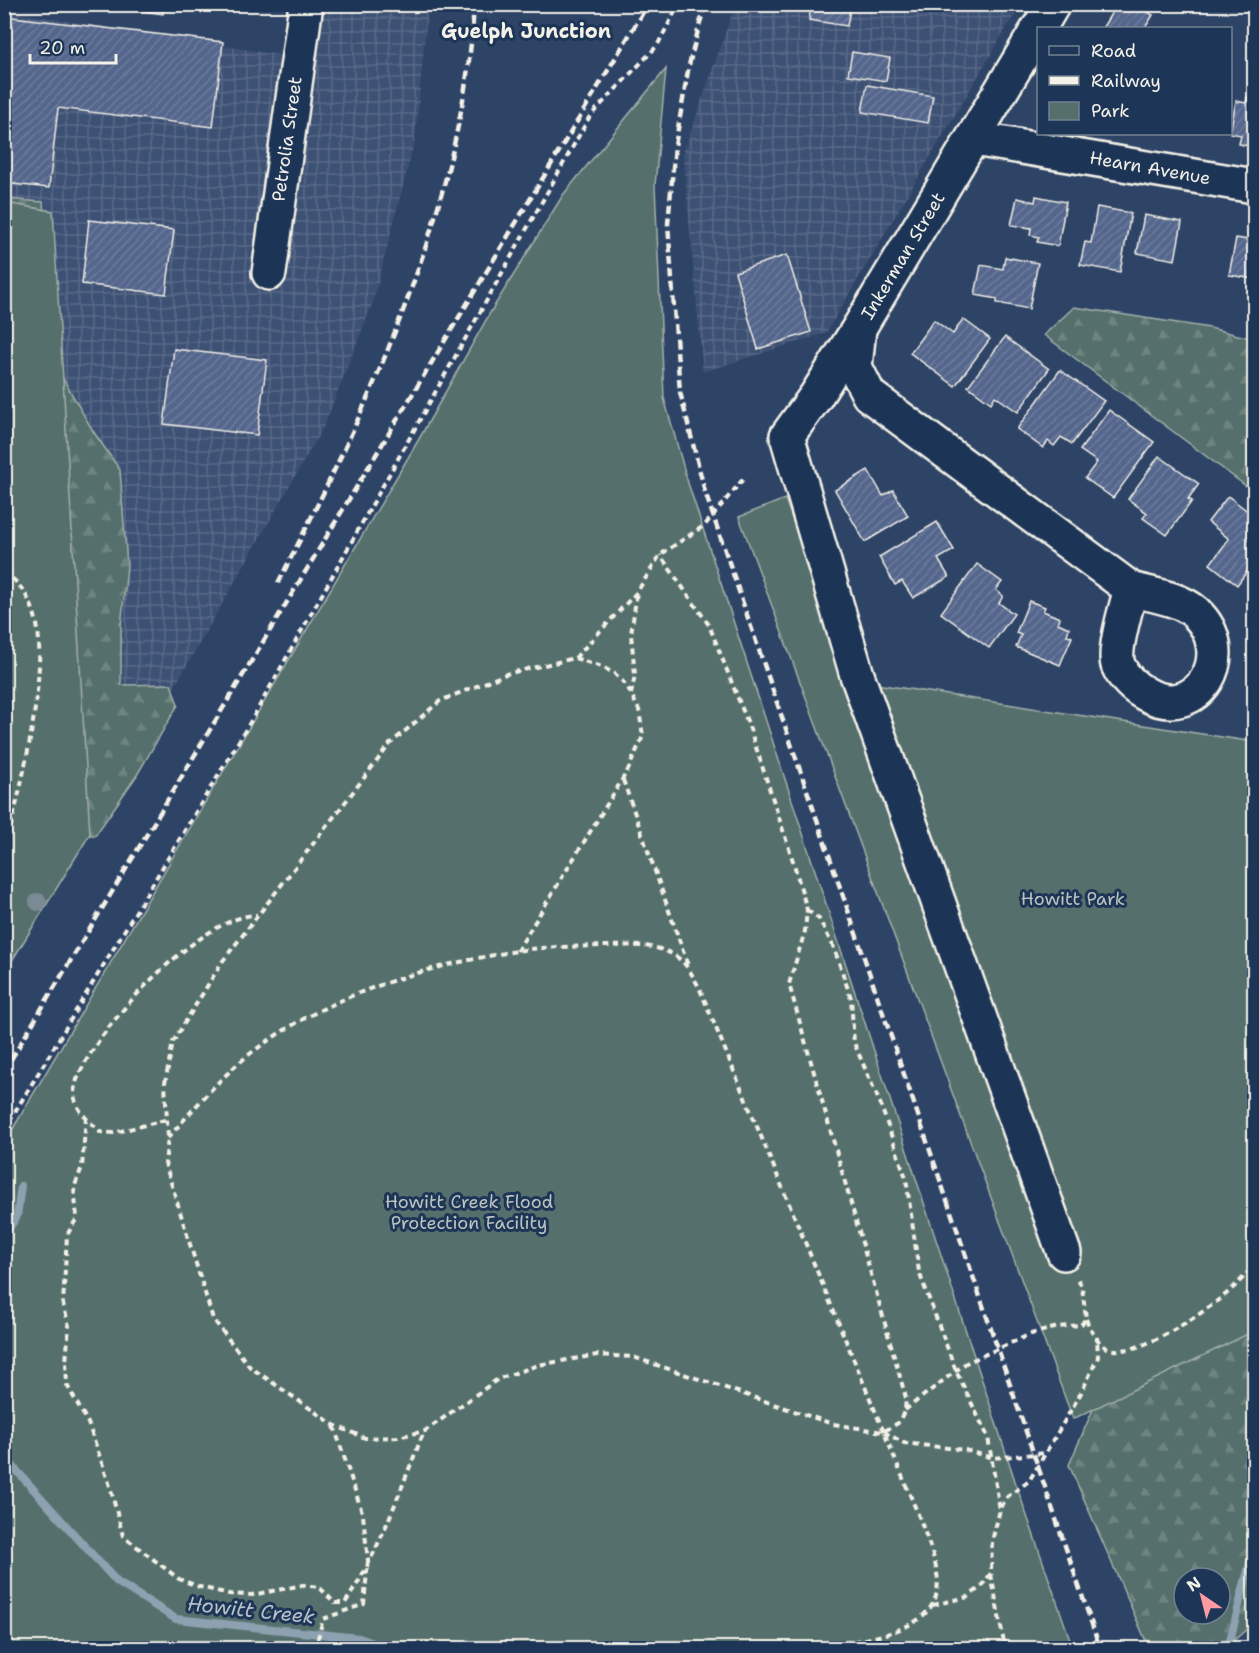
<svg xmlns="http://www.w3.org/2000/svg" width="1259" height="1653" viewBox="0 0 1259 1653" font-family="'Shantell Sans',sans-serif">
	<defs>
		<pattern id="industrial-grid" width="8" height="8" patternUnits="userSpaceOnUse" patternTransform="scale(1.5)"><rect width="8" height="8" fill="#3d5174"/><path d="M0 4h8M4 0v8" fill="none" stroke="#5a6a88"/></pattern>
		<pattern id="forest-firs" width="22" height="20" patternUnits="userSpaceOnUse" patternTransform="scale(1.5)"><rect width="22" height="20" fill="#556f6c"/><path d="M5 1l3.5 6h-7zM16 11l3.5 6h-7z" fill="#6e8481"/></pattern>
		<pattern id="building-hatch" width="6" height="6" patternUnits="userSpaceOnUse" patternTransform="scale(1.5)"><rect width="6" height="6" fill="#54668d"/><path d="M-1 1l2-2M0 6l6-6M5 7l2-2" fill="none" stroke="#6d7c9d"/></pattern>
	</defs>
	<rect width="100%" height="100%" fill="#2e4467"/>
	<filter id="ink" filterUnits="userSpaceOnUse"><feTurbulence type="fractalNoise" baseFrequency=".0167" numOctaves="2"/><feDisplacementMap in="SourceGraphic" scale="12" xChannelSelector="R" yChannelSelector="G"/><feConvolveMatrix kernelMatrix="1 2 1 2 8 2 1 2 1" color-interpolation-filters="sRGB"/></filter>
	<g filter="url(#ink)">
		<!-- industrial -->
		<g fill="url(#industrial-grid)">
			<path d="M290,5h138l-13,134 -42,163 -49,124 -234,408 -37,-623 -48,-8 -1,-192 282,45z"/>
			<path d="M735,5h285l-194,328 -123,39 -20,-218z"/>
		</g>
		<!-- forest -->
		<g fill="url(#forest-firs)" stroke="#a4b0aa" stroke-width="1.5" fill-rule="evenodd">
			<path d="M5,199l38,3 5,65 -23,45 68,119 27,39 7,96 -6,61v58l50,-1 7,21 -41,70 -42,61 -12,-3 -78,-438z"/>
			<path d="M1074,307l136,21 44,11v153l-210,-157z"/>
			<path d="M1254,1277v346l-29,25h-76l-80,-183 37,-86zM1184,1578h36v36h-36z"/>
		</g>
		<!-- park -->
		<g fill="#556f6c" stroke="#a4b0aa" stroke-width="1.5">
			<path d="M666,69l-11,116 9,213 24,85 331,1010 54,155h-1062l-7,-11 1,-495 414,-703 71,-126 73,-118z"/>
			<path d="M5,203l48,8 37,623 -85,138z"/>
			<path d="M785,499l65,181 404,62v589l-181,88 -334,-902z"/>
		</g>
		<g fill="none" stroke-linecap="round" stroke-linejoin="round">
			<!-- stream -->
			<g stroke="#8da1b1" stroke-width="8">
				<path d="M4,1236l13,-20 4,-30"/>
				<path d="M4,1447l4,14 109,121 59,37 183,19 29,10"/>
				<path d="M1228,1648l22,-86 4,-5"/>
			</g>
		</g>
		<!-- building -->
		<g fill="url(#building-hatch)" stroke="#f4f1e8" stroke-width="1.5">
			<path d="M30,4h36l-1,6z"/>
			<path d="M125,4h40l-2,10 -38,-6z"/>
			<path d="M811,4h40l-4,22 -38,-6z"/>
			<path d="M1117,4h18l18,11 -8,13h-40l-2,-1z"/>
			<path d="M4,16l219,26 -10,85 -155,-19 -9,80 -45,-5z"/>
			<path d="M852,52l38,6 -4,23 -38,-6z"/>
			<path d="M867,85l66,11 -5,27 -66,-11z"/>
			<path d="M1247,97l7,2v48l-15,-3 2,-9 -11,-2 6,-32 10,2z"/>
			<path d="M1036,196l30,6 -8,44 -21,-4 2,-5 -9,-2 1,-7 -20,-3 6,-27 18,4z"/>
			<path d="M1097,207l34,6 -11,59 -40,-7 5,-23 6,1z"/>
			<path d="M1144,215l38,7 -7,38 -38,-7z"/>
			<path d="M89,220l85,10 -8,64 -84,-10z"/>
			<path d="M1236,238l18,3v38l-25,-4z"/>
			<path d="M787,255l24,77 -53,17 -23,-77z"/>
			<path d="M1005,257l33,6 -9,46 -32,-6v-4l-22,-4 6,-30 22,4z"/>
			<path d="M963,319l27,20 -35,47 -45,-33 24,-33 19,14z"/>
			<path d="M1005,337l44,32 -31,43 -23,-16 -4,7 -23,-17z"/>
			<path d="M174,349l93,11 -10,75 -93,-11z"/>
			<path d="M1060,370l44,31 -32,43 -11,-7 -7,9 -6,-5 -5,7 -26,-19z"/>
			<path d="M1109,410l45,32 -41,56 -28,-20 12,-16 -17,-12z"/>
			<path d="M1159,456l40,28 -11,15 4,2 -25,34 -24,-17 4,-5 -19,-14z"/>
			<path d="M868,470l15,26 10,-6 15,26 -43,26 -30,-52z"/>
			<path d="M1228,496l26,20v46l-17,23 -27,-21 19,-25 -21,-17z"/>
			<path d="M937,522l17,28 -16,9 11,18 -36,21 -11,-17 -7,4 -16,-28z"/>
			<path d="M977,564l25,18 -6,8 7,6 -4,7 15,11 -25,34 -48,-35z"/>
			<path d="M1029,601l16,6 -2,4 17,7 -2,5 11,5 -2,7 5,2 -12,28 -44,-18 5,-12 -5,-2z"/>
		</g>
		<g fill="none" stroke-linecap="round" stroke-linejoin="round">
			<!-- minor casing -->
			<g stroke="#f4f1e8" stroke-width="38">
				<g id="minor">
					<path d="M1039,28l14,-24"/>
					<path d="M1038,29l-179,299 -43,68 -29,40 70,239 207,578"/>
					<path d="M974,139l280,47"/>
					<path d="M269,273l37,-269"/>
					<path d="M859,328l-4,39 14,28 262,194c20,6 48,9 64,23 45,42 2,111 -49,82 -12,-6 -23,-17 -28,-29 -5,-15 9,-61 13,-76"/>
				</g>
			</g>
			<!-- path -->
			<g stroke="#f4f1e8" stroke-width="4" stroke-dasharray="6 4.5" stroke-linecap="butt">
				<path d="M4,572c16,10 28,30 32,48 13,52 -16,177 -32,230"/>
				<path d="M575,658l62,-66 23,-37 45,-30 39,-47"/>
				<path d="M631,694l4,-19 -4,-41 6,-42"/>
				<path d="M623,780l65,185"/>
				<path d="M807,910l12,9 15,29 17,50 3,45 26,60 26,75 13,94 37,99 32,66 12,73"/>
				<path d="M517,951l111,-181 15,-34 -4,-26 -12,-24 -12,-12 -13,-7 -27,-9 -69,16 -66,27 -50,43 -168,218 -49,80 -8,41 3,55 -3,25 48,156 37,48 84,58 31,13 33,-1 27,-6 73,-52 40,-14 59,-10 36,2 200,67 50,8 15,-9 7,-13 1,-12 -117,-414 16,-53 2,-21 -13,-46 -45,-138 -40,-101 -49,-70"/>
				<path d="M86,1117l-4,50 -8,21 3,30 -10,17 -4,69 6,22 -3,36 1,23 21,38 21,60 14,53 56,43 21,8 29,7 23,1 51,-10 16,2 16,16h10c35,-51 55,-114 79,-171"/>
				<path d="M165,1120l-52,13 -13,-1c-12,-12 -30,-26 -25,-46 14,-52 126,-172 182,-171"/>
				<path d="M4,1130l251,-416 335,-598 67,-70 22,-42"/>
				<path d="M168,1138c29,-33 58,-68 94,-93 72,-52 168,-80 255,-94 28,-5 58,-4 86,-5 24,0 55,-4 75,12 10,7 15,19 21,29l221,532c7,21 21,49 17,72 -7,45 -84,49 -119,57"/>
				<path d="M1086,1319c4,9 11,24 21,29 26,13 93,-33 114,-50 12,-9 23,-21 33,-32"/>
				<path d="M905,1410l61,-47 65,-29 27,-7 23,-2 5,-7 -4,-31 -5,-9"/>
				<path d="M884,1432l20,11 61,7 28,8 52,-5"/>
				<path d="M991,1574l14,74"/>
				<path d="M933,1605l35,-8 15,-12 8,-12 1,-32 8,-31 7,-13 22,-16 52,-88 17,-36 -1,-20"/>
				<path d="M237,1645l26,3"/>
				<path d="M324,1648l-6,-10 5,-19 41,-15 4,-43 -5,-46 -29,-89"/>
			</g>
			<!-- minor -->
			<use href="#minor" stroke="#1d3557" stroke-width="33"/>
			<!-- rail -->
			<g stroke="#f4f1e8" stroke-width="4.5" stroke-dasharray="9 4.5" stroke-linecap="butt">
				<path d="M705,4l-16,61 -14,81 -7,78 12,168 25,100 395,1156"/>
				<path d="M278,583c90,-174 186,-380 196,-579"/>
				<path d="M4,1071l644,-1067"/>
			</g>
		</g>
		<!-- trees -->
		<circle fill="#7c8a96" cx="38" cy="902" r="9"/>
	</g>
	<g text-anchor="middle" stroke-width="6" stroke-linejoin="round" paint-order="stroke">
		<!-- street labels -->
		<g font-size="18" fill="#f4f1e8" stroke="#1d3557">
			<text transform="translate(287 139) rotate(-82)" y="6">Petrolia Street</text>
			<text transform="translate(1150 168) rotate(10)" y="6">Hearn Avenue</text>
			<text transform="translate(903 256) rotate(-59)" y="6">Inkerman Street</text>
		</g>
		<!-- park labels -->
		<g font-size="18" fill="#bcc4bd" stroke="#1d3557">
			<text x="1073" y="905">Howitt Park</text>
			<text x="469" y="1208">Howitt Creek Flood<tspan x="469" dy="21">Protection Facility</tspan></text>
		</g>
		<!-- neighbourhood labels -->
		<g font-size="20" font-weight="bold" fill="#f4f1e8" stroke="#1d3557">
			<text x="526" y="38">Guelph Junction</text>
		</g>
		<!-- water labels -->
		<g font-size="20" font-style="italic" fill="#b8c2c8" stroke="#1d3557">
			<text transform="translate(251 1610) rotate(6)" y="7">Howitt Creek</text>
		</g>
	</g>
	<!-- margin -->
	<rect width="1259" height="1653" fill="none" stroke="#1d3557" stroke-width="24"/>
	<rect x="12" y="12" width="1235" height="1629" fill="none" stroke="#f4f1e8" stroke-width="2" filter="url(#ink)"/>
	<!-- legend -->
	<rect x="1037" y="27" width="195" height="108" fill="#1d3557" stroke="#738091" stroke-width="1.5"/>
	<rect x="1049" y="46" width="30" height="9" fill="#1d3557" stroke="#738091" stroke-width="1.5"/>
	<text x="1091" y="57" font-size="18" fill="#f4f1e8">Road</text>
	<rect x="1049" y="76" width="30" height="9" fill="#f4f1e8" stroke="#738091" stroke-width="1.5"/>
	<text x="1091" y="87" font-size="18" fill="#f4f1e8">Railway</text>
	<rect x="1049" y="102" width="30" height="18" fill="#556f6c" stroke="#738091" stroke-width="1.5"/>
	<text x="1091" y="117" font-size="18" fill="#f4f1e8">Park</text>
	<!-- north arrow -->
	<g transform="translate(1202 1596) rotate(325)"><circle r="28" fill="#1d3557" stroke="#738091" stroke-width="1.5"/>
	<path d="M0-4.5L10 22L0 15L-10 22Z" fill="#ff9aa2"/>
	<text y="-9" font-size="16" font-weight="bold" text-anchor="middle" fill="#f4f1e8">N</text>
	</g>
	<!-- scale -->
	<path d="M30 54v9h86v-9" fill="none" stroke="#f4f1e8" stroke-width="3"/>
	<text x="39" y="54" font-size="18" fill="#f4f1e8" stroke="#1d3557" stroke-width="4.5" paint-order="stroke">20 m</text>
</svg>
